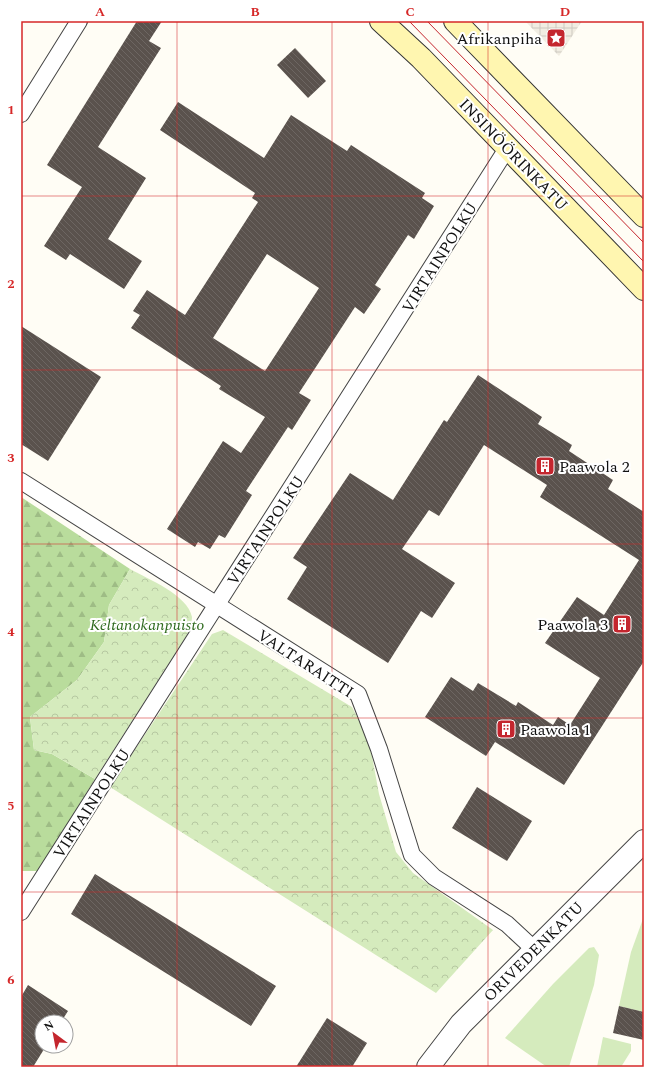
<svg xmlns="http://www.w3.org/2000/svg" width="665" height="1088" viewBox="0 0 665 1088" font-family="Spectral,serif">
	<defs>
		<pattern id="forest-firs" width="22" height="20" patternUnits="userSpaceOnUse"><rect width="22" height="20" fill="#b9dc9c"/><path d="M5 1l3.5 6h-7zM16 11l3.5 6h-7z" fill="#9ebc85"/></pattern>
		<pattern id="park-crowns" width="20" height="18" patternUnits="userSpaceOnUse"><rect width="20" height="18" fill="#d5ebbd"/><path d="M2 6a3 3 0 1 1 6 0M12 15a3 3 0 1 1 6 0" fill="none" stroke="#b6c8a1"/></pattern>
		<pattern id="plaza-grid" width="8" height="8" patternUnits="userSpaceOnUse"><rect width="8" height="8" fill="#f1ede2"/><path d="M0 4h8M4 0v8" fill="none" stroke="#cecac1"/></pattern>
		<pattern id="building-back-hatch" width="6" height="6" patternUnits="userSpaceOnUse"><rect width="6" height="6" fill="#5a524d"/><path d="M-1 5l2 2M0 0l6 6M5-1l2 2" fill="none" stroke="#6d6662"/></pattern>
	</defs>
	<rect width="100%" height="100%" fill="#fffdf5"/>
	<!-- grass -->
	<g fill="#d5ebbd">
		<path d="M644,916v96l-25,-6 12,-54z"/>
		<path d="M594,947l5,8 -5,30 -25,82h-22l-42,-29 48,-54 36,-36z"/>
		<path d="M603,1037l28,7v7l-10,16h-24z"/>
	</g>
	<!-- forest -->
	<path fill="url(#forest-firs)" d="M21,497l109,72 -21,36 -5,37 -27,38 -47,37 4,33 18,4 43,25 -57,92h-17z"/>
	<!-- park -->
	<g fill="url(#park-crowns)">
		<path d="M130,569c18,10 58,26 62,48 0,5 -3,13 -5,18l-92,144 -43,-25 -18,-4 -4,-33 47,-37 27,-38 5,-37z"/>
		<path d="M223,630l129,77 17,33 10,54 17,58 17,21 80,57 -57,63 -326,-206 102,-153z"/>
	</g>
	<!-- plaza -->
	<path fill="url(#plaza-grid)" d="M525,21h57l-23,35z"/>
	<!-- building -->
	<g fill="url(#building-back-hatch)" fill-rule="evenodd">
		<path d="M137,21h25l-13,20 12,7 -63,99 48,31 -38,61 34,22 -18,28 -54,-35 -4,6 -22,-14 38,-59 -35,-22z"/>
		<path d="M295,48l31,33 -18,17 -31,-33z"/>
		<path d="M178,102l86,56 27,-43 56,36 4,-6 74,48 -3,5 12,8 -20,33 -6,-4 -33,50 6,4 -17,25 -9,-7 -56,86 12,7 -19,30 -4,-3 -42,64 6,4 -27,43 -6,-3 -9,14 -12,-7 -3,5 -28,-18 56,-88 18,12 24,-36 -46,-28 2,-3 -90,-58 9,-13 -7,-4 14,-21 38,25 73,-113 -6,-4 3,-5 -95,-63zM267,254l52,34 -54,83 -52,-33z"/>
		<path d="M21,326l80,51 -53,84 -27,-17z"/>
		<path d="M478,375l64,42 -4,7 34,21 -3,6 44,29 -5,9 36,23v149l-80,124 -69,-43 -9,14 -61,-39 26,-40 22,14 5,-8 38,23 2,-4 35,23 5,-8 12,8 30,-47 -55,-35 32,-46 27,18 35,-55 -99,-63 7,-12 -63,-40 -45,71 -10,-6 -27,39 53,34 -23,35 -11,-7 -33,52 -101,-64 20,-32 -14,-9 57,-85 43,27 51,-80 3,2z"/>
		<path d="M477,787l55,34 -25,40 -55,-33z"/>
		<path d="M95,874l181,112 -25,40 -180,-112z"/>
		<path d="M28,985l40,26 -7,11h-19v24h4l-13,21h-12v-70z"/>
		<path d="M619,1006l25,6v28l-31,-7z"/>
		<path d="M327,1018l40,25 -15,24h-56z"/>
	</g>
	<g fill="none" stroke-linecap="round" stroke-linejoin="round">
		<!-- service casing -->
		<g stroke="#444" stroke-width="18">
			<g id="service">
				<path d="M21,114l58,-93"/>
				<path d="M21,481l337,213 21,55 33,106 22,22 73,47 28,26"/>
				<path d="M21,912l487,-765"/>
			</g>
		</g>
		<!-- minor casing -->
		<g stroke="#444" stroke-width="24">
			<path id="minor" d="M428,1067l33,-43 183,-183"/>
		</g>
		<!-- secondary casing -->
		<g stroke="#333" stroke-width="24">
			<g id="secondary">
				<path d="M381,21l40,37 223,231"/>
				<path d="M455,21l189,195"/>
			</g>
		</g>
		<!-- service -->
		<use href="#service" stroke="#fff" stroke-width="16"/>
		<!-- minor -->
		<use href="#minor" stroke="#fff" stroke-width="22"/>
		<!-- secondary -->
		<use href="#secondary" stroke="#fff6b0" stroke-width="22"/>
		<!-- tram -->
		<g stroke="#c4262e" stroke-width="1">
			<path d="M409,21l235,241"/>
			<path d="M427,21l217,222"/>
		</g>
	</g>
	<!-- grid -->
	<path fill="none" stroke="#d62828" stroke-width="1" stroke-opacity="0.55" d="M177,21v1046M332,21v1046M488,21v1046M21,196h623M21,370h623M21,544h623M21,718h623M21,892h623"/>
	<!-- icons -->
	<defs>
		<g id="sight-square" transform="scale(1)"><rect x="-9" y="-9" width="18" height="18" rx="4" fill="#c4262e" stroke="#fff"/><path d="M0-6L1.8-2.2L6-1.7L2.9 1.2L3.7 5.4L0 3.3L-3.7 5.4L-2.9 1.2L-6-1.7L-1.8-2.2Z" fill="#fff"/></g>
		<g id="building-square" transform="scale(1)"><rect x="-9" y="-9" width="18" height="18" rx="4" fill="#c4262e" stroke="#fff"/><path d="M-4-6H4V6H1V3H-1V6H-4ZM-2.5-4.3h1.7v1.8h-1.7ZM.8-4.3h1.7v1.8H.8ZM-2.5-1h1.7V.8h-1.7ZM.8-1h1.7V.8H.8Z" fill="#fff"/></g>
	</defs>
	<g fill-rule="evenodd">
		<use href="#sight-square" x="556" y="38"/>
		<use href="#building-square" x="545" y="466"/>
		<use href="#building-square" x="622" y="624"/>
		<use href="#building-square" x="506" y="729"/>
	</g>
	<g text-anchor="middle" stroke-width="4" stroke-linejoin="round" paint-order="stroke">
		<!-- poi labels -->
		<g font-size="16" fill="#111" stroke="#fff" text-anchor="end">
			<text x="542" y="44">Afrikanpiha</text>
			<text x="559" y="472" text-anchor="start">Paawola 2</text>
			<text x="608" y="630">Paawola 3</text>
			<text x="520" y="735" text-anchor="start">Paawola 1</text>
		</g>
		<!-- street labels -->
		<g font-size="16" fill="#111" stroke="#fff">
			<text transform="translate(514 154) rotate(46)" y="6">INSINÖÖRINKATU</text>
			<text transform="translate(439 257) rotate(-58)" y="6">VIRTAINPOLKU</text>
			<text transform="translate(265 530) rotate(-57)" y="6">VIRTAINPOLKU</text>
			<text transform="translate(306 663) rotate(33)" y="6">VALTARAITTI</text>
			<text transform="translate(91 803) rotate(-57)" y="6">VIRTAINPOLKU</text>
			<text transform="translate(533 951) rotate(-45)" y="6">ORIVEDENKATU</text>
		</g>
		<!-- park labels -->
		<g font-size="16" font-style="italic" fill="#2f6b1f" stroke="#fff">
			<text x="147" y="630">Keltanokanpuisto</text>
		</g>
	</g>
	<!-- border -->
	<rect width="665" height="1088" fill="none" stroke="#ffffff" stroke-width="44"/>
	<!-- north arrow -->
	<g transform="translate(54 1034) rotate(328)"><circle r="19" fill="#ffffff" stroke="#a0a0a0"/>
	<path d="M0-3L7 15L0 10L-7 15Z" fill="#c4262e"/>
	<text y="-6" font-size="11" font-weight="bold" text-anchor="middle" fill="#111111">N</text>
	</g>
	<rect x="22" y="22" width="621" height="1044" fill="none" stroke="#d62828" stroke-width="1.5"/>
	<g font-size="13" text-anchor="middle" font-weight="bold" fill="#d62828">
		<text x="100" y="16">A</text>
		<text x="255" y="16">B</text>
		<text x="410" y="16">C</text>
		<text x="565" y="16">D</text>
		<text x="11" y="114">1</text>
		<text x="11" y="288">2</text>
		<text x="11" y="462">3</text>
		<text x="11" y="636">4</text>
		<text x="11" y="810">5</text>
		<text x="11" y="984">6</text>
	</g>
</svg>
